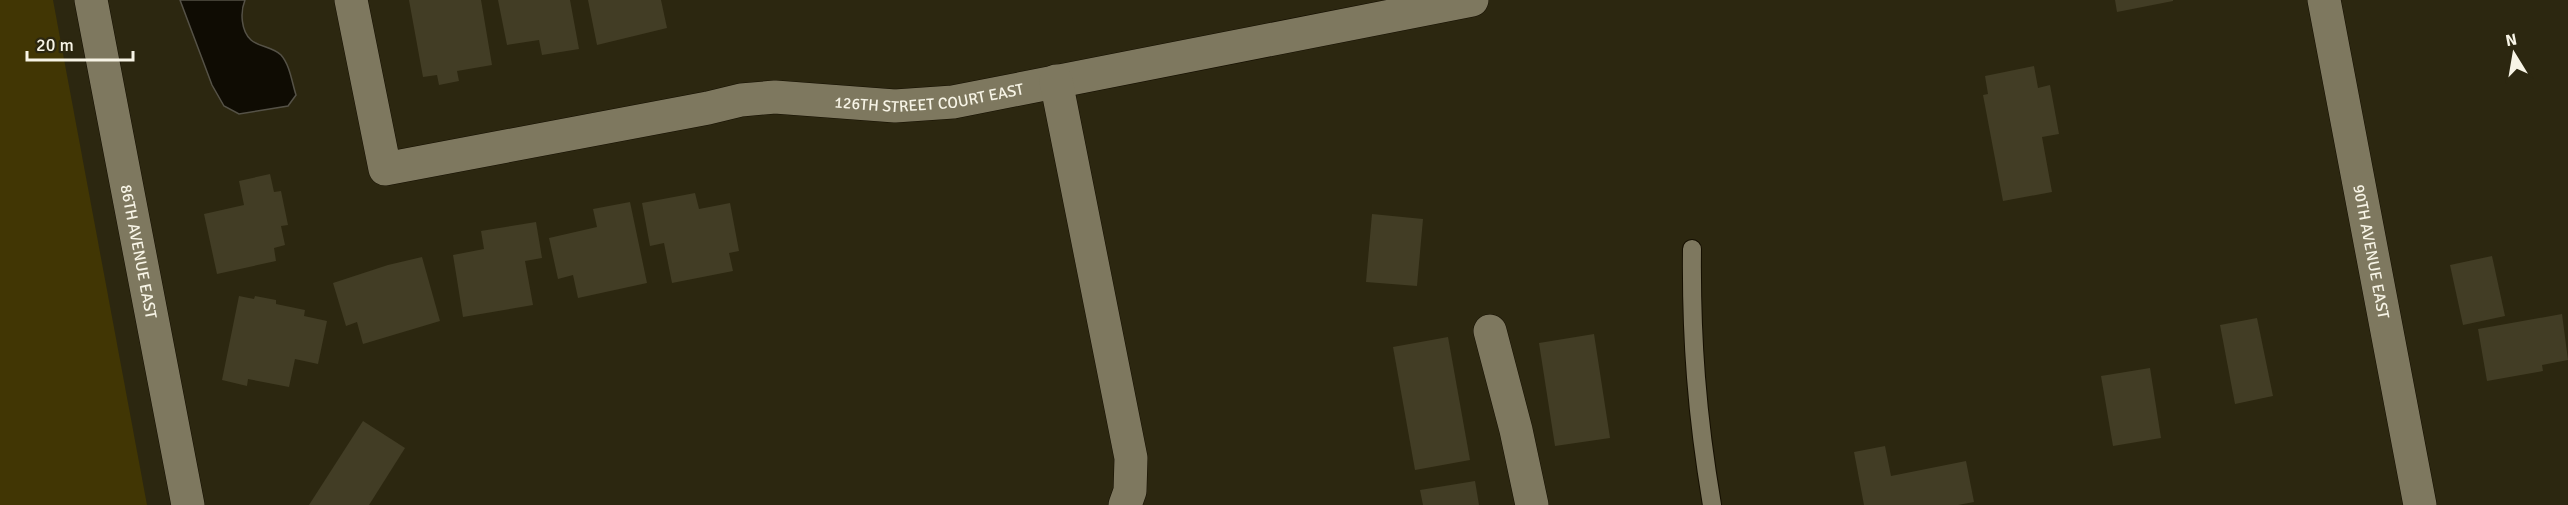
<svg xmlns="http://www.w3.org/2000/svg" width="2568" height="505" viewBox="0 0 2568 505" font-family="Signika,sans-serif">
	<rect width="100%" height="100%" fill="#2c2710"/>
	<!-- green -->
	<path fill="#413604" d="M0,0h53l94,505h-147z"/>
	<!-- water -->
	<path fill="#0f0c03" stroke="#555247" stroke-width="1.5" d="M180,0h65c-5,12 -4,31 6,40 8,7 22,7 30,15 9,10 11,28 15,40l-8,11 -49,8 -15,-8 -12,-21z"/>
	<!-- building -->
	<g fill="#423d25">
		<path d="M409,0h72l11,65 -35,6 2,10 -20,4 -2,-10 -14,2z"/>
		<path d="M498,0h72l9,49 -37,6 -3,-15 -32,5z"/>
		<path d="M588,0h73l6,28 -70,17z"/>
		<path d="M2115,0h58v1l-56,11z"/>
		<path d="M2034,66l4,22 12,-3 9,49 -17,3 10,55 -49,9 -20,-106 5,-1 -3,-18z"/>
		<path d="M270,174l4,18 7,-1 7,34 -7,1 4,19 -11,3 2,13 -59,13 -13,-60 40,-9 -5,-24z"/>
		<path d="M695,193l4,16 31,-6 9,48 -10,2 4,18 -61,12 -8,-40 -14,3 -8,-43z"/>
		<path d="M630,202l17,81 -69,15 -5,-23 -15,4 -9,-41 48,-11 -4,-18z"/>
		<path d="M1372,214l51,5 -6,67 -51,-4z"/>
		<path d="M536,222l6,36 -17,3 8,44 -70,12 -10,-62 31,-6 -3,-18z"/>
		<path d="M2492,256l13,60 -42,9 -13,-60z"/>
		<path d="M422,257l18,64 -77,23 -6,-22 -11,4 -13,-43 55,-18z"/>
		<path d="M239,296l15,3 1,-3 21,4v4l29,6 -1,6 23,5 -9,43 -23,-5 -6,28 -41,-8 -1,7 -25,-6z"/>
		<path d="M2562,314l6,46 -26,5 1,6 -56,10 -9,-52z"/>
		<path d="M2257,318l16,78 -38,8 -15,-79z"/>
		<path d="M1594,334l16,104 -55,8 -16,-103z"/>
		<path d="M1448,337l22,123 -55,10 -22,-123z"/>
		<path d="M2150,368l11,70 -48,8 -12,-70z"/>
		<path d="M363,421l42,27 -36,57h-60z"/>
		<path d="M1885,446l6,30 75,-15 8,41 -16,3h-94l-10,-53z"/>
		<path d="M1475,481l4,24h-56l-3,-15z"/>
	</g>
	<g fill="none" stroke-linecap="round" stroke-linejoin="round">
		<!-- lane casing -->
		<g stroke="#150f00" stroke-width="20">
			<path id="lane" d="M1692,249c-1,90 5,167 20,256"/>
		</g>
		<!-- street casing -->
		<g stroke="#150f00" stroke-width="34">
			<g id="street">
				<path id="s1" d="M351,0l34,169 323,-61 33,-8 34,-3 120,9 58,-4 519,-102"/>
				<path id="s2" d="M2324,0l96,505"/>
				<path d="M1056,81l75,377 -1,33 -5,14"/>
				<path d="M1490,331l26,99 16,75"/>
			</g>
		</g>
		<!-- secondary casing -->
		<g stroke="#150f00" stroke-width="34">
			<g id="secondary">
				<path id="s3" d="M91,0l97,505"/>
			</g>
		</g>
		<!-- lane -->
		<use href="#lane" stroke="#7e785f" stroke-width="18"/>
		<!-- street -->
		<use href="#street" stroke="#7e785f" stroke-width="33"/>
		<!-- secondary -->
		<use href="#secondary" stroke="#7e785f" stroke-width="33"/>
	</g>
	<g text-anchor="middle" stroke-width="4.5" stroke-linejoin="round" paint-order="stroke">
		<!-- street labels -->
		<g font-size="16" fill="#f7f4e6" stroke="#2c2710">
			<text dy="6" stroke="none"><textPath href="#s1" startOffset="724">126TH STREET COURT EAST</textPath></text>
			<text dy="6" stroke="none"><textPath href="#s2" startOffset="256">90TH AVENUE EAST</textPath></text>
			<text dy="6" stroke="none"><textPath href="#s3" startOffset="256">86TH AVENUE EAST</textPath></text>
		</g>
	</g>
	<!-- north arrow -->
	<g transform="translate(2514 54) rotate(349)" stroke="#2c2710" stroke-width="4.5" paint-order="stroke">
	<path d="M0-4.5L10 22L0 15L-10 22Z" fill="#f7f4e6"/>
	<text y="-9" font-size="16" font-weight="bold" text-anchor="middle" fill="#f7f4e6">N</text>
	</g>
	<!-- scale -->
	<path d="M27 51v9h106v-9" fill="none" stroke="#f7f4e6" stroke-width="3"/>
	<text x="36" y="51" font-size="18" fill="#f7f4e6" stroke="#2c2710" stroke-width="4.5" paint-order="stroke">20 m</text>
</svg>
